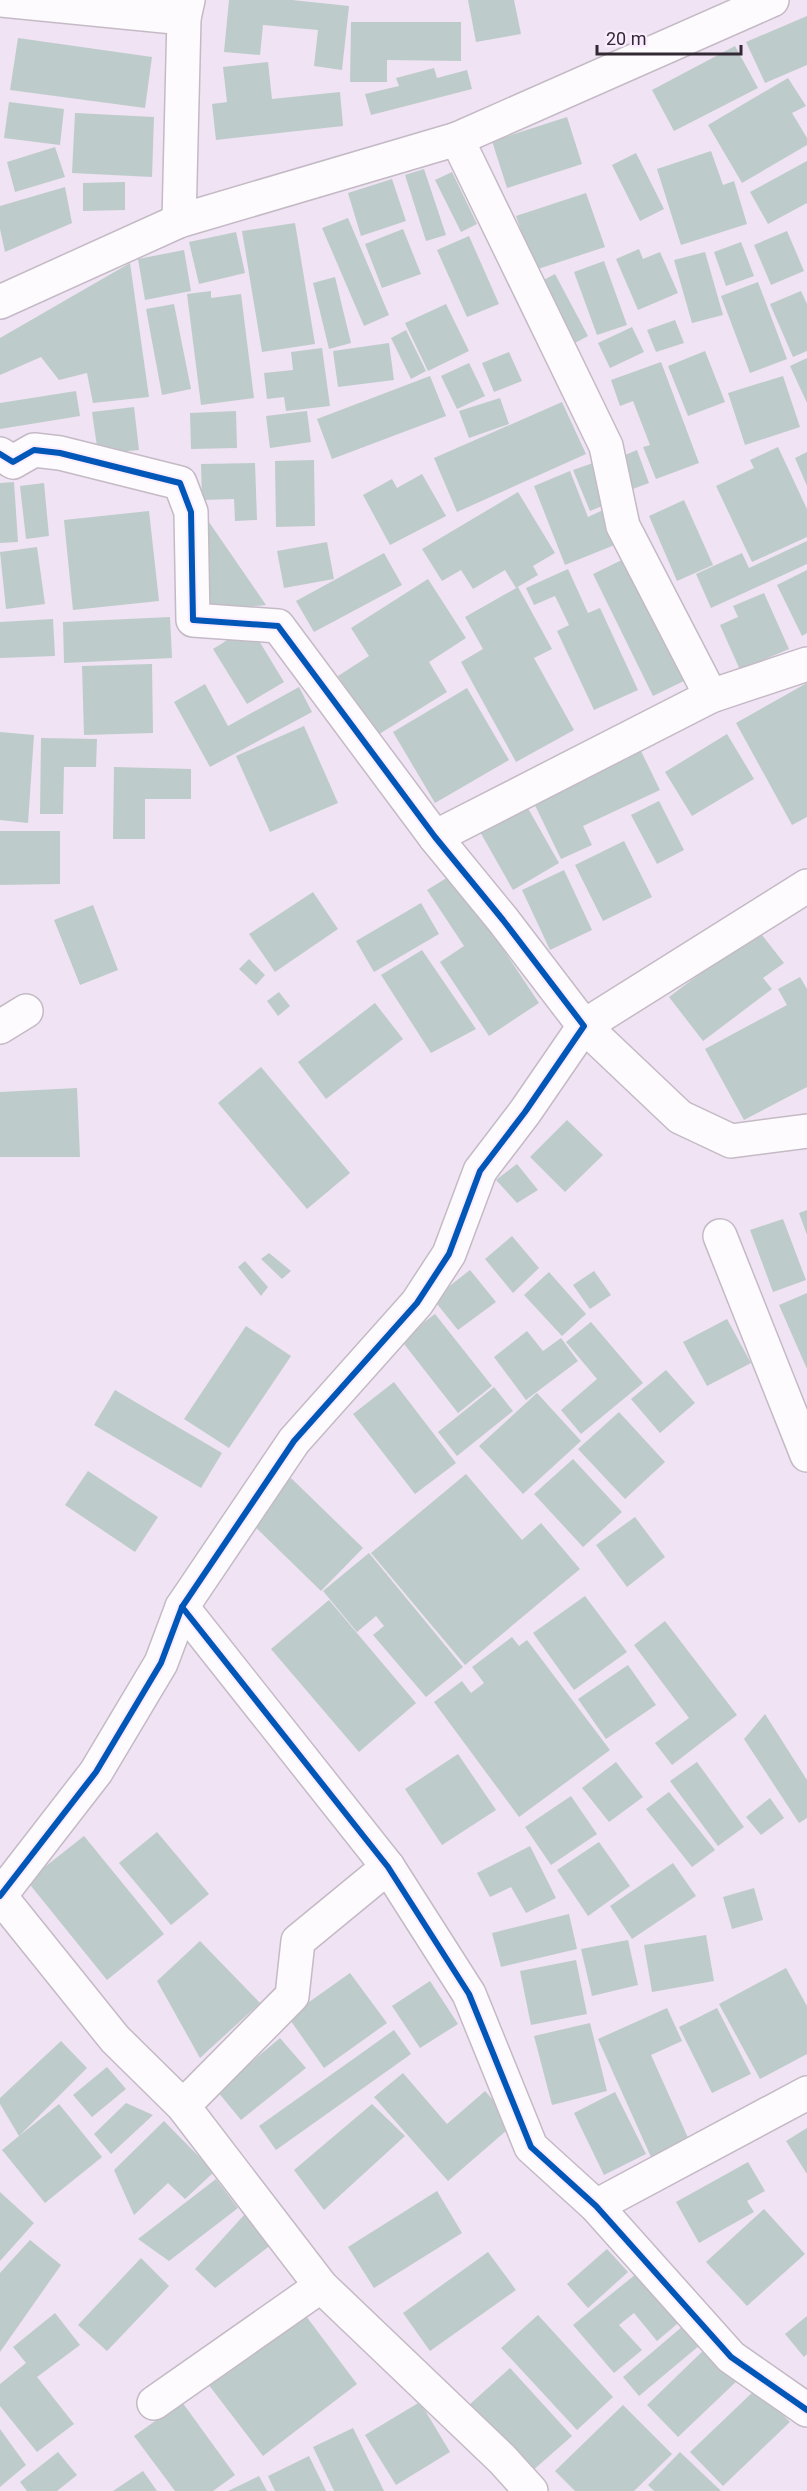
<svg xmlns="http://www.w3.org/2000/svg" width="807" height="2491" viewBox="0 0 807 2491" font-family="Roboto,sans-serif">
	<rect width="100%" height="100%" fill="#f0e3f3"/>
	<!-- building -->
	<g fill="#bdccca">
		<path d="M229,0h63l57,6 -7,64 -28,-4 4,-36 -55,-5 -3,30 -36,-3z"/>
		<path d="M468,0h46l7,34 -45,8z"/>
		<path d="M807,16v49l-42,18 -19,-41z"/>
		<path d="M351,22h110v39l-74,-1v22h-37z"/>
		<path d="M18,38l134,19 -7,51 -135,-18z"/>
		<path d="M735,46l23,42 -84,43 -22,-41z"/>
		<path d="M268,62l4,37 68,-7 3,34 -127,14 -4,-36 15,-2 -4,-35z"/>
		<path d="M434,68l3,10 30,-8 5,19 -101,26 -6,-21 34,-8 -3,-8z"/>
		<path d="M788,78l18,28 -14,7 15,25v7l-65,38 -34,-58z"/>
		<path d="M9,102l55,7 -4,36 -56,-7z"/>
		<path d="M75,113l79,4 -2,60 -80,-4z"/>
		<path d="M567,117l15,47 -75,24 -15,-47z"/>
		<path d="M55,147l10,30 -50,15 -8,-30z"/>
		<path d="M711,151l12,34 11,-4 13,43 -66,21 -24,-76z"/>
		<path d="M636,153l28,56 -24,12 -28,-56z"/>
		<path d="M807,161v42l-39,21 -18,-32z"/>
		<path d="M424,169l22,66 -20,6 -21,-66z"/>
		<path d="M452,172l25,52 -16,8 -26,-52z"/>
		<path d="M392,179l14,42 -45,15 -13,-43z"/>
		<path d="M125,182v28l-42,1v-28z"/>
		<path d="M65,187l7,36 -67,29 -5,-23v-23z"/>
		<path d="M586,193l19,54 -70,23 -19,-54z"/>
		<path d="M348,218l41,97 -25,11 -42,-98z"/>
		<path d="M295,223l20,121 -53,8 -20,-121z"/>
		<path d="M403,229l18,45 -39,14 -17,-44z"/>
		<path d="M787,231l17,40 -33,14 -17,-40z"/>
		<path d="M236,232l9,41 -46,11 -10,-42z"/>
		<path d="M469,236l30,68 -32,13 -30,-67z"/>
		<path d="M741,242l13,34 -28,10 -12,-34z"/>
		<path d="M639,249l4,10 17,-7 18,41 -40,17 -22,-51z"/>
		<path d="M184,250l7,41 -46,9 -7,-41z"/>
		<path d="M705,252l18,63 -31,8 -18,-63z"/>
		<path d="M604,261l23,64 -30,10 -23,-63z"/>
		<path d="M130,263l19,134 -56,6 -6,-30 -28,7 -18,-23 -41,18v-37z"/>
		<path d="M555,274l33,62 -15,8 -33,-62z"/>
		<path d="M335,277l16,66 -22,6 -16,-66z"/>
		<path d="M758,282l29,77 -37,14 -29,-77z"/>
		<path d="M211,291v7l30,-4 13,104 -53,7 -14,-111z"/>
		<path d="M801,291l6,13v47l-14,6 -23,-53z"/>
		<path d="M174,304l17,85 -29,6 -16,-86z"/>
		<path d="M446,304l23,47 -41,20 -23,-48z"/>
		<path d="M675,320l9,23 -28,9 -9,-22z"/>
		<path d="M632,327l12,25 -34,16 -12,-25z"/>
		<path d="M406,330l20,41 -15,8 -20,-41z"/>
		<path d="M389,343l5,37 -56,7 -5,-36z"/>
		<path d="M322,348l8,58 -44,5 -2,-14 -17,2 -3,-26 29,-3 -2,-18z"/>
		<path d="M705,351l20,51 -37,14 -20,-50z"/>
		<path d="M509,352l13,29 -28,11 -12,-29z"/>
		<path d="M807,358v45l-17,-37z"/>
		<path d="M661,362l38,101 -43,16 -13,-32 7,-2 -17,-44 -13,5 -9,-26z"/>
		<path d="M469,363l16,33 -28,13 -16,-33z"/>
		<path d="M430,376l16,40 -114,43 -15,-40z"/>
		<path d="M783,376l17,51 -55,18 -17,-52z"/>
		<path d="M76,391l4,25 -80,13v-26z"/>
		<path d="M500,398l9,26 -40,14 -10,-27z"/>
		<path d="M562,402l24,52 -129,58 -23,-54z"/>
		<path d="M134,407l5,43 -41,4 -6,-42z"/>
		<path d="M236,411l1,37 -46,1 -1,-36z"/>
		<path d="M307,411l4,31 -41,6 -4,-32z"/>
		<path d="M778,447l29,62v28l-55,25 -36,-76 38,-18 -4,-8z"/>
		<path d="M637,450l12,33 -19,7 -12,-32z"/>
		<path d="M807,452v34l-12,-28z"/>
		<path d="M314,460l1,66 -39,1 -1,-66z"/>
		<path d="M596,462l16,40 -22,9 -17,-41z"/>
		<path d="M255,463l2,57 -22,1 -1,-22 -32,1 -1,-36z"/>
		<path d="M570,471l18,46 15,-7 14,34 -52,21 -31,-79z"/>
		<path d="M422,474l24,42 -56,29 -27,-50 29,-16 5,9z"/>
		<path d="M14,482l4,60 -18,1v-60z"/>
		<path d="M44,483l5,53 -23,3 -6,-53z"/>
		<path d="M518,492l37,61 -22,13 5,9 -22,13 -11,-18 -32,19 -12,-19 -19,11 -20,-32z"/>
		<path d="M684,500l29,65 -36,16 -28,-65z"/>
		<path d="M200,509l66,96 -63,6z"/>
		<path d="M149,511l10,90 -86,9 -9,-90z"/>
		<path d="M807,541v23l-96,44 -15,-34 46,-21 7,15z"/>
		<path d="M327,542l7,37 -50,9 -7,-37z"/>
		<path d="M37,547l8,57 -39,5 -6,-57z"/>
		<path d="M384,553l18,32 -88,47 -18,-31z"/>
		<path d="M628,557l60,122 -35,17 -60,-122z"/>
		<path d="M568,569l20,44 12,-5 38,82 -44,20 -37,-79 12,-6 -14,-29 -21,9 -8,-17z"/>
		<path d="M807,570v63l-5,3 -25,-51z"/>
		<path d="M428,579l38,59 -37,24 18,30 -71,44 -38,-60 31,-20 -18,-28z"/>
		<path d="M518,587l34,62 -18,9 40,72 -58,32 -55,-100 22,-13 -18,-32z"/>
		<path d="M764,593l25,56 -49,21 -20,-45 18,-8 -5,-11z"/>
		<path d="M170,617l2,41 -108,5 -1,-41z"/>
		<path d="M53,619l2,37 -55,2v-36z"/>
		<path d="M250,626l34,56 -37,22 -34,-55z"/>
		<path d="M152,664l1,69 -69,2 -2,-69z"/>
		<path d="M807,683v134l-15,8 -56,-102z"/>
		<path d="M205,684l23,42 71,-39 13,25 -102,55 -36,-65z"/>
		<path d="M467,688l42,72 -74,43 -42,-71z"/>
		<path d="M304,726l34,77 -68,29 -34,-76z"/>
		<path d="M0,732l34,3 -6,88 -28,-3z"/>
		<path d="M727,734l27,45 -62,37 -27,-44z"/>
		<path d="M41,738l56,1 -1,28h-32l-1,47h-23z"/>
		<path d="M639,747l21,43 -77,36 9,19 -31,14 -30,-62z"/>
		<path d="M114,767l77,2v30h-46v40h-32z"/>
		<path d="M659,801l25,49 -27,14 -26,-49z"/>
		<path d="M525,803l34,60 -46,27 -34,-60z"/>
		<path d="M0,831h60v53l-60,1z"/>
		<path d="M624,841l28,56 -49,24 -28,-56z"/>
		<path d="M564,870l28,60 -42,20 -28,-60z"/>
		<path d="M453,874l86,129 -50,33 -49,-74 24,-16 -37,-56z"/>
		<path d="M313,892l25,37 -63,43 -26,-38z"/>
		<path d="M421,903l18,31 -65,38 -18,-31z"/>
		<path d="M93,905l25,65 -38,15 -26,-65z"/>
		<path d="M758,930l26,33 -21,15 9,11 -69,52 -34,-44z"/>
		<path d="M422,950l54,79 -45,24 -50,-78z"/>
		<path d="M249,959l16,16 -9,10 -17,-16z"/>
		<path d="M800,977l7,12v98l-63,33 -39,-71 82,-44 -9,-16z"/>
		<path d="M279,992l11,14 -12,10 -11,-15z"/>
		<path d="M375,1003l28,36 -77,60 -28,-37z"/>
		<path d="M261,1067l89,106 -43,36 -89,-106z"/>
		<path d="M77,1088l3,69h-80v-65z"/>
		<path d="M567,1120l36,35 -38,37 -35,-35z"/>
		<path d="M517,1164l21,26 -21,13 -21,-23z"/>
		<path d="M807,1210v25l-8,-22z"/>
		<path d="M783,1219l23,61 -33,12 -23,-62z"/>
		<path d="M512,1236l27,32 -26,25 -28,-34z"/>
		<path d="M269,1253l22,18 -9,8 -21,-20z"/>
		<path d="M245,1261l23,26 -7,9 -23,-29z"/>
		<path d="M470,1270l26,32 -38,28 -25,-31z"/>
		<path d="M594,1271l17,24 -21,14 -17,-24z"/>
		<path d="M549,1272l37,42 -24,22 -38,-41z"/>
		<path d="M807,1293v76l-28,-64z"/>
		<path d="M435,1314l57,72 -34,27 -57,-73z"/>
		<path d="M727,1319l24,44 -44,23 -24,-44z"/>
		<path d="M591,1322l52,61 -62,51 -20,-24 36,-31 -31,-37z"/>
		<path d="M246,1326l45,30 -62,92 -45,-29z"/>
		<path d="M527,1331l16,20 18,-13 17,23 -52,39 -32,-43z"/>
		<path d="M666,1370l29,33 -35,30 -29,-34z"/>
		<path d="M394,1382l62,81 -41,31 -62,-80z"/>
		<path d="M494,1387l19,24 -56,45 -19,-24z"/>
		<path d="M115,1390l107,63 -21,35 -107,-63z"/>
		<path d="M537,1393l44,48 -58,53 -44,-48z"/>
		<path d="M619,1412l46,50 -40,37 -47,-50z"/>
		<path d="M573,1459l49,53 -39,35 -49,-53z"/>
		<path d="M88,1471l70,46 -23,35 -70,-47z"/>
		<path d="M466,1474l56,66 19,-17 39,46 -115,96 -94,-112z"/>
		<path d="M291,1478l72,70 -42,43 -72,-70z"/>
		<path d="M635,1517l30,40 -38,30 -31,-42z"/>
		<path d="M369,1553l94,114 -37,30 -53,-62 11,-9 -8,-10 -19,16 -34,-41z"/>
		<path d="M585,1596l42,56 -53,38 -41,-57z"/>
		<path d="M329,1600l87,103 -57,49 -88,-103z"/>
		<path d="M665,1621l72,94 -65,50 -17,-22 34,-25 -55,-73z"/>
		<path d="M512,1637l7,9 8,-6 83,110 -91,67 -85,-115 28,-21 9,12 13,-10 -12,-16z"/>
		<path d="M628,1665l28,40 -50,34 -28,-40z"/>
		<path d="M765,1714l42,66v38l-8,5 -55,-84z"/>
		<path d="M458,1754l38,56 -54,35 -37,-56z"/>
		<path d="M616,1762l27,35 -34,25 -27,-34z"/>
		<path d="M697,1762l47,65 -26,19 -48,-65z"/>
		<path d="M669,1792l46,58 -23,17 -46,-58z"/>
		<path d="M571,1796l26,38 -46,31 -26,-38z"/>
		<path d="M770,1798l14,20 -23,17 -15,-18z"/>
		<path d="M157,1832l52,62 -38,31 -52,-62z"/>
		<path d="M84,1836l80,98 -57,46 -80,-99z"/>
		<path d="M599,1842l31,44 -42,30 -31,-46z"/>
		<path d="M530,1846l26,52 -30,15 -15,-26 -21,10 -13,-24z"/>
		<path d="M673,1863l23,33 -64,43 -22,-33z"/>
		<path d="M754,1888l9,32 -31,9 -9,-32z"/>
		<path d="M569,1914l8,35 -76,18 -9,-34z"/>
		<path d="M706,1935l8,46 -62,11 -8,-47z"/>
		<path d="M628,1940l10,45 -46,11 -11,-47z"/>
		<path d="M200,1941l60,62 -60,55 -43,-77z"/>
		<path d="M576,1960l11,54 -56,11 -11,-54z"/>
		<path d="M786,1968l21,38v48l-47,25 -41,-75z"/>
		<path d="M350,1973l37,50 -63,45 -36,-51z"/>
		<path d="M430,1981l28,43 -38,24 -28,-42z"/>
		<path d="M667,2008l15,33 -31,14 38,85 -38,17 -53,-118z"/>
		<path d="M717,2008l34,66 -39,19 -33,-66z"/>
		<path d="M590,2023l17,68 -55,14 -18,-69z"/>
		<path d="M394,2030l17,24 -135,96 -17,-24z"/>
		<path d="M280,2038l26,30 -65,52 -24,-29z"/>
		<path d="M61,2041l26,27 -68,68 40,-32 43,53 -57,46 -43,-53 17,-14 -19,-32v-6z"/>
		<path d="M107,2067l19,22 -34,28 -19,-22z"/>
		<path d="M403,2073l44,51 38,-33 29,33 -66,57 -74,-84z"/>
		<path d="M615,2092l31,62 -42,21 -30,-62z"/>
		<path d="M126,2103l27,12 -42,39 -17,-20z"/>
		<path d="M372,2104l33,32 -81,74 -30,-40z"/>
		<path d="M164,2121l50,51 -29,27 -17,-16 -34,32 -20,-45z"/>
		<path d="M807,2128v46l-21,-33z"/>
		<path d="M748,2162l17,29 -18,10 7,11 -55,31 -23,-41z"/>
		<path d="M216,2179l22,29 -69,53 -31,-22z"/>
		<path d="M437,2191l25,42 -88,55 -26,-41z"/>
		<path d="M0,2192l34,31 -34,38z"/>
		<path d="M764,2209l41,45 -58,52 -41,-44z"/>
		<path d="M245,2214l27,30 -57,44 -20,-19z"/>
		<path d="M30,2240l31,25 -61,87v-79z"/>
		<path d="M607,2249l21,23 -40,36 -21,-24z"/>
		<path d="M488,2252l28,38 -86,61 -27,-38z"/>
		<path d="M141,2258l28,28 -62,65 -29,-26z"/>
		<path d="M641,2270l42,49 -26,22 -23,-28 -15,12 23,25 -28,23 -41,-48z"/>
		<path d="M303,2312l54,72 -94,72 -55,-72z"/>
		<path d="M55,2313l25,32 -43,32 37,47 -37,28 -37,-46v-22l26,-21 -13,-16z"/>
		<path d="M538,2315l75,82 -36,33 -76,-82z"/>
		<path d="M807,2316v38l-3,3 -19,-23z"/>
		<path d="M683,2326l17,19 -61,51 -16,-19z"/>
		<path d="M708,2346l32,32 -62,59 -31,-32z"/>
		<path d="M510,2368l62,68 -41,36 -62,-67z"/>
		<path d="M757,2388l33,34 -67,64 -33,-34z"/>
		<path d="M182,2402l53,73 -22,16h-38l-41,-55z"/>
		<path d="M420,2402l30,50 -54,33 -31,-50z"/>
		<path d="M623,2405l49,49 -38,37h-59l-20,-20z"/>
		<path d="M353,2428l31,63h-50l-21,-44z"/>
		<path d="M0,2429l26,36 -26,22z"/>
		<path d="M58,2452l19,23 -20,16h-30l-7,-9z"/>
		<path d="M680,2452l41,39h-67l-6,-6z"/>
		<path d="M309,2456l17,35h-51l-7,-15z"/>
		<path d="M143,2471l14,20h-44z"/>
		<path d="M259,2476l8,15h-39z"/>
	</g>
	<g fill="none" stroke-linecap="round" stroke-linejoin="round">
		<!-- minor casing -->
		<g stroke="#c4bac6" stroke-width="36">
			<g id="minor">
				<path d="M0,0l184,18"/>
				<path d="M457,139l149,307 17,80 88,170"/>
				<path d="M179,221l5,-203 4,-18"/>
				<path d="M0,302l179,-81 278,-82 315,-139"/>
				<path d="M0,454l13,8 21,-12 26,3 120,30 11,29 2,108 85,6 157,211 68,83 81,106 -59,86 -45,59 -31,83 -32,49 -123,138 -112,166 -21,56 -65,109 -96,124"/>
				<path d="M435,837l276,-141 96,-32"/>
				<path d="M807,886l-223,140 96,91 51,24 76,-10"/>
				<path d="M0,1027l26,-16"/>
				<path d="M720,1236l87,219"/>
				<path d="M182,1607l206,260 81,127 62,153 65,59 135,151 76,53"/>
				<path d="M0,1896l115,143 68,67 138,180 181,173 29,32"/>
				<path d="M183,2106l109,-110 6,-55 90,-74"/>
				<path d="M596,2206l211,-113"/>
				<path d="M154,2403l167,-117"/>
			</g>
		</g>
		<!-- minor -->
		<use href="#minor" stroke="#fdfbfd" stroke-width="33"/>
		<!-- cycleway casing -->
		<g stroke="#fbedff" stroke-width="10">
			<g id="cycleway">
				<path d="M0,454l13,8 21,-12 26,3 120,30 11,29 2,108 85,6 157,211 68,83 81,106 -59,86 -45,59 -31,83 -32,49 -123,138 -112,166 -21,56 -65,109 -96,124"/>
				<path d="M182,1607l206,260 81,127 62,153 65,59 135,151 76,53"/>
			</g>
		</g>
		<!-- cycleway -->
		<use href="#cycleway" stroke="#0057b8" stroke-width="6"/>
	</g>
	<!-- scale -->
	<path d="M597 45v9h144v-9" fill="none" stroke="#322934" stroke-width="3"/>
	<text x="606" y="45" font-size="18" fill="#322934" stroke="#fbedff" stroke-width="4.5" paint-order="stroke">20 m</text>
</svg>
